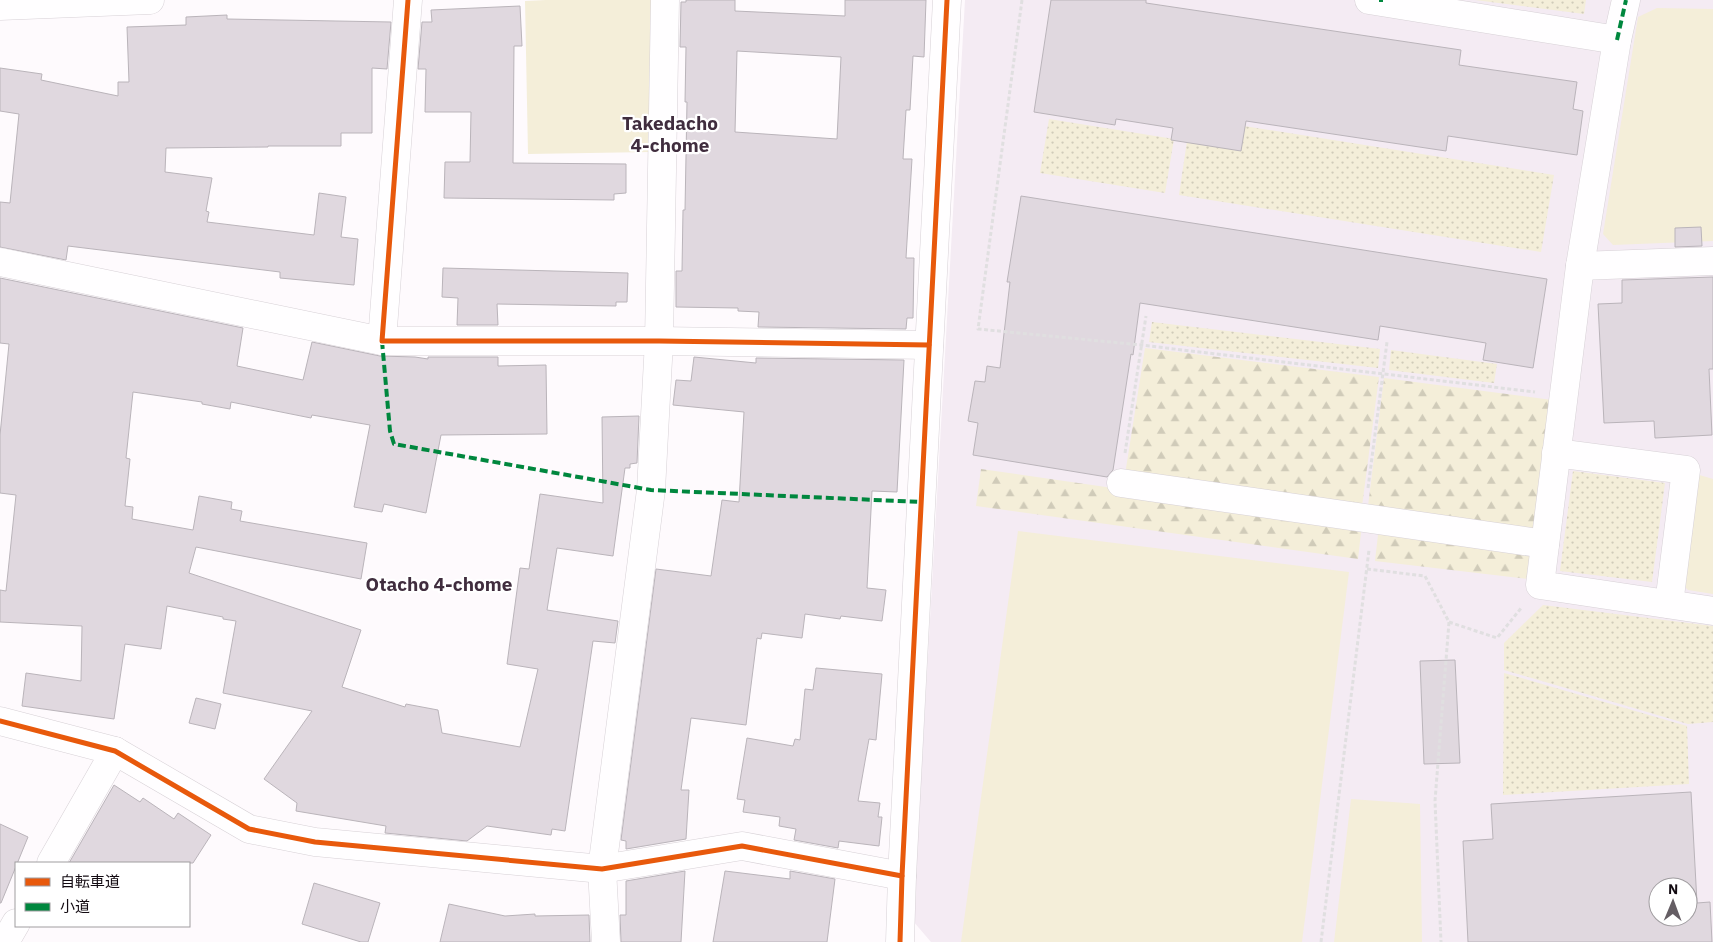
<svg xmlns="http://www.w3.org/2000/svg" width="1713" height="942" viewBox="0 0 1713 942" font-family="'IBM Plex Sans','Noto Sans JP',sans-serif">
	<defs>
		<pattern id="grass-dots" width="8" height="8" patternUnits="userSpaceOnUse" patternTransform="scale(1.25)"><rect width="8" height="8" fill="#f4eed9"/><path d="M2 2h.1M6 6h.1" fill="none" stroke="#d0cbb9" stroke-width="1.8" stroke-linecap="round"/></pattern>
		<pattern id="forest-firs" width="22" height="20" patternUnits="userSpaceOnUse" patternTransform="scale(1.25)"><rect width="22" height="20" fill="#f4eed9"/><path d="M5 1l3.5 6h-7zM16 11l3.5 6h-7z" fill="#d0cbb9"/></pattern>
	</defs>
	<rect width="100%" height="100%" fill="#fefafd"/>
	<!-- built -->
	<path fill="#f4ebf3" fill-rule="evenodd" d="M965,0h748v942h-782l-18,-21zM1658,887h30v30h-30z"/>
	<!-- grass -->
	<g fill="url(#grass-dots)">
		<path d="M1475,0h111l-2,14z"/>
		<path d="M1049,119l125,20 -9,54 -125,-20z"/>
		<path d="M1244,126l310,49 -13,77 -362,-57 8,-54z"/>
		<path d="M1152,322l228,27 -2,19 -229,-26z"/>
		<path d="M1391,350l106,14 -3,19 -105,-13z"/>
		<path d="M1573,471l92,12 -13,99 -92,-11z"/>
		<path d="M1543,605l170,21v96l-25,2 -184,-54v-27z"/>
		<path d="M1504,673l183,53 2,58 -186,11z"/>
	</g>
	<!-- forest -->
	<g fill="url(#forest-firs)">
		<path d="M1145,348l234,29 -18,137 -237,-33z"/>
		<path d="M1384,378l176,23 -18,136 -175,-23z"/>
		<path d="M981,469l381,55 -4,35 -382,-53z"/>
		<path d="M1379,526l162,21 -5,33 -161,-19z"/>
	</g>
	<!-- park -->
	<g fill="#f4eed9">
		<path d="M546,0h107l-3,152 -122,2 -3,-153z"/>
		<path d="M1657,8l56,1v232l-100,4 -10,-11 35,-217z"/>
		<path d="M1696,474l17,5v115l-25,-4 -5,-5z"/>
		<path d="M1018,531l331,41 -47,370h-341z"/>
		<path d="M1351,799l69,5 2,138h-88z"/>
	</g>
	<!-- building -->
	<g fill="#e0d8df" stroke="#bab4ba" fill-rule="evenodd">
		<path d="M686,0h49v11l110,5v-16h81l-2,57 -11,-1 -3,54h-4l-3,49h9l-6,99h8l-1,60h-6l-1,11 -148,-2 1,-15 -21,-1v-3l-62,-1v-36h6l1,-61h2l2,-108h-2l1,-55h-6l1,-45h5zM737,51l104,6 -4,82 -102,-7z"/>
		<path d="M1051,0h95v3l315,47 -2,15 118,17 -4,27 10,2 -6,44 -129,-19 -2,15 -200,-30 -5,30 -70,-11 2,-12 -57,-9 -1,6 -81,-13z"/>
		<path d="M520,6l2,40h-8l-1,117 113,1v29l-12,1v6l-170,-2 1,-36h25l1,-50h-46l1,-43h-8l4,-47h10l-1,-12z"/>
		<path d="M227,15v4l164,3 -4,47 -15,-1v65h-31v13h-73v1l-102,1 -1,24 47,6 -6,33 3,1 -2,10 107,13 5,-42 27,4 -5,40 17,2 -4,46 -74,-7v-6l-212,-26 -2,14 -66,-13v-45l10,1 9,-89 -19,-3v-43l42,6 -1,6 77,16v-14h11l-2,-55 59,-2v-8z"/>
		<path d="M1021,196l526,83 -14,89 -50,-8 3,-17 -106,-17 -2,14 -238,-37 -7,52 -2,-1 -18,116 -6,7 -134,-22 5,-32 -10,-2 7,-40 10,1 2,-16 13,2 10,-86h-3z"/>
		<path d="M1701,227l1,19 -27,1v-19z"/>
		<path d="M443,268l185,5 -1,29h-11v4l-119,-2 1,21h-41l1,-27 -16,-1z"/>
		<path d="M1713,277v92h-4l3,66 -57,3 -1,-17 -50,2 -6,-119 24,-1v-23z"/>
		<path d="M0,278l243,50 -6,38 66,14 9,-38 68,14 35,1 13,2v-2h70v9l48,-1 1,69 -106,1 -15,78 -42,-9 -2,8 -28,-5 16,-82 -58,-10 -1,3 -80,-16 -1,7 -28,-5v-2l-69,-10 -7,66 4,1 -5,47 8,1 -1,12 61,11 6,-34 33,6 -1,7 11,2 -2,10 127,22 -6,36 -165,-32 -7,26 172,57 -19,57 63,20 1,-3 32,6 4,23 78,14 18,-78 -31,-5 13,-96 9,1 11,-75 63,9 -1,-86 37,-1 -2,47 -7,1v4h-5l-12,88 -56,-8 -10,62 71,11 -3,22 -22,-2 -28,190 -13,-2 -1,6 -64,-9 -20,15 -82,-8 1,-7 -90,-15 1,-8 -33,-24 48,-68 -89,-18 13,-72 -13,-2v-2l-56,-11 -6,43 -36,-5 -11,75 -92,-13 4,-33 55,8 1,-55 -82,-4v-32l6,1 10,-96 -16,-2v-58l9,-91 -9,-1z"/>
		<path d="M694,357l62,6v-5l148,2 -7,132 -25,-1 -5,97 19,2 -4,31 -41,-5 -1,3 -35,-5 -3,24 -40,-5 -1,6 -4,-1 -11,87 -55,-7 -10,72h8l-3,49 -60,10v-8l-5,-1 35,-271 55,7 11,-76 17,2 5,-90 -71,-7 3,-25 15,1z"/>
		<path d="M1455,660l5,103 -36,1 -4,-103z"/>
		<path d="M816,668l66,6 -6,66 -7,-1 -11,62 22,2 -2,14h4l-3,29 -40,-5 -1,7 -44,-8 2,-11 -17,-3 1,-9 -37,-5 2,-12 -8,-1 10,-61 46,8 2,-7 5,1 5,-51 8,1z"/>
		<path d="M196,698l25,6 -6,25 -26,-6z"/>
		<path d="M114,785l26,17 3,-4 31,21 4,-6 33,22 -18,28h-124z"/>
		<path d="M1691,792l6,111 13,-1 2,40h-244l-5,-101 30,-2 -2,-35zM1658,887h30v30h-30z"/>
		<path d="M0,824l28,13 -27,66h-1z"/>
		<path d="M685,871l-4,71h-60l-1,-27h6v-34z"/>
		<path d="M725,871l65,8v-8l45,8 -8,63h-114z"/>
		<path d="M314,883l66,20 -12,39h-7l-59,-18z"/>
		<path d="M449,904l56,12 30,-2v2l54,-1 1,27h-150z"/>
	</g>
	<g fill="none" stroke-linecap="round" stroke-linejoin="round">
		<!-- minor casing -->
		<g stroke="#d7d1d6" stroke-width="29">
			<g id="minor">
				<path d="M1369,0l248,40"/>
				<path d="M1626,0l-9,40 -37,226 -40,319 173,26"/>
				<path d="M0,6l150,-6"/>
				<path d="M0,262l382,79h277l270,4"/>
				<path d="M1580,266l133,-5"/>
				<path d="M382,341l26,-341"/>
				<path d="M1556,453l130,17 -17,134"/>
				<path d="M1121,483l424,61"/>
				<path d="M0,721l115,30 134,78 66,13 287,27 140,-23 160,30"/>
				<path d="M51,863l64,-112"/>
				<path d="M5,942l11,-19"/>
				<path d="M606,942l-4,-73 49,-379 8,-149 6,-341"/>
				<path d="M900,942l2,-66 45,-876"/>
			</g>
		</g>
		<!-- path -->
		<g stroke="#e0dfe0" stroke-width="3" stroke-dasharray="4 2.5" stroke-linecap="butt">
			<path d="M1022,0l-44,329 163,16 394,47"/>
			<path d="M1125,453l21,-137"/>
			<path d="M1368,488l19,-146"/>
			<path d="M1367,569l58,7 24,46 -14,179 6,141"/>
			<path d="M1449,622l48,16 25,-31"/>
			<path d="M1321,942l48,-392"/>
		</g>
		<!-- minor -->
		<use href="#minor" stroke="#fffeff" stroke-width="28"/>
		<!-- quiet -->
		<g stroke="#00873e" stroke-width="4" stroke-dasharray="8 4" stroke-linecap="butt">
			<path d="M1381,2v-2"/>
			<path d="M1617,40l9,-40"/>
			<path d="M382,341l8,90 4,13 257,46 270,12"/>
		</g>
		<!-- cycleway casing -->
		<g stroke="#fff" stroke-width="8">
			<g id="cycleway">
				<path d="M408,0l-26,341h277l270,4"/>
				<path d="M0,721l115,30 134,78 66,13 287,27 140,-23 160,30"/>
				<path d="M900,942l2,-66 45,-876"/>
			</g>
		</g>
		<!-- cycleway -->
		<use href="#cycleway" stroke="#e8590c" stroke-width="5"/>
	</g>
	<g text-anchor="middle" stroke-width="4.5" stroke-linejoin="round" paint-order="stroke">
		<!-- neighbourhood labels -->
		<g font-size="19" font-weight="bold" fill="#402d3e" stroke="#fff">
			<text x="670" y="130">Takedacho<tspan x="670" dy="22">4-chome</tspan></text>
			<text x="439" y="591">Otacho 4-chome</text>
		</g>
	</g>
	<!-- legend -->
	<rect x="15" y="862" width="175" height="65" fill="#ffffff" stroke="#a09da0"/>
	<rect x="25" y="878" width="25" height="8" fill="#e8590c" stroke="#a09da0"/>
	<text x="60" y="887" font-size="15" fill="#120a11">自転車道</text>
	<rect x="25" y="903" width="25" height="8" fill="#00873e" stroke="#a09da0"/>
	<text x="60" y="912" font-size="15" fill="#120a11">小道</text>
	<!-- north arrow -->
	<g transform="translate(1673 902) rotate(1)"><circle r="24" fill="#ffffff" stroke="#a09da0"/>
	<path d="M0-4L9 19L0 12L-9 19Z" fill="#655e64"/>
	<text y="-8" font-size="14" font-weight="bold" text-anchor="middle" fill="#120a11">N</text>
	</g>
</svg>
